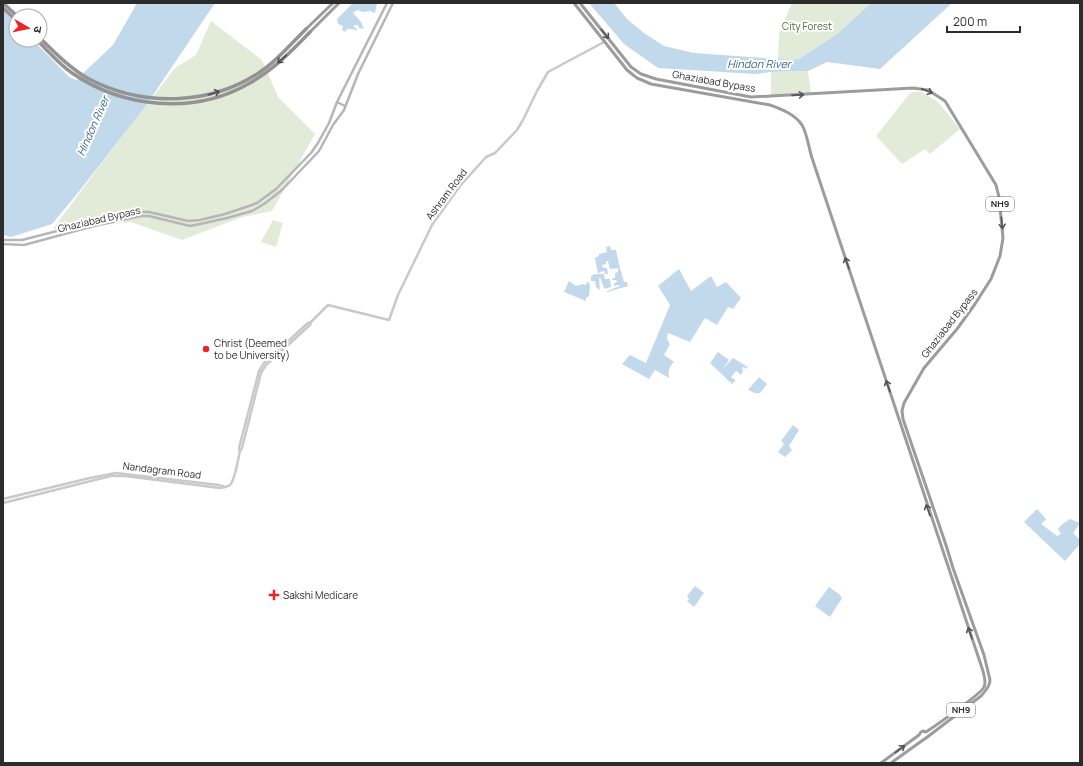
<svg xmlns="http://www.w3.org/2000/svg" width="1083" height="766" viewBox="0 0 1083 766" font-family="Manrope,'Noto Sans Devanagari',sans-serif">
	<rect width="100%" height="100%" fill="#fff"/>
	<!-- green -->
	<g fill="#e1ebd8">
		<path d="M792,3h79l-34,31 -38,25 -8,1h-13l1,-26z"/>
		<path d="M211,21l51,39 16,37 37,37 -43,77 -30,6 -60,23 -51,-18 -78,7 48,-65 74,-96 21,-13z"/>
		<path d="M808,71l3,23 -40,3v-25z"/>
		<path d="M911,92h11l16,10 22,27 -30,25 -5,-5 -23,15 -26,-28z"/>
		<path d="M273,220l10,3 -7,24 -15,-5z"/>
	</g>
	<!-- water -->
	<g fill="#c2d9ec">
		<path d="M137,3h78l-70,104 -68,87 -25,30 -41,13 -8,-2v-226l13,14v17h17l36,37 7,3 37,-35z"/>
		<path d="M353,3h24l-2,10 -5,-2 -7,1 -5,-2 -4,2 -1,1 8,9 3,7 -5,-1 -1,-3h-4v2l2,1 1,3 -5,-2h-5l-2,3 -3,-2 1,-4 -5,-2 -1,-5z"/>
		<path d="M589,3h25l13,16 17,14 20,13 30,7 97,7 8,-1 38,-25 34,-31h81l-72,66 -53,-7 -19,9 -37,1 -16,2 -97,-6 -34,-24z"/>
		<path d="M610,246l1,4h5l4,18 -10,1 -2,-8h-2v3l-4,1 1,3h4l1,6h-3l-1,-3 -4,1 -2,2 -3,-16 4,-2v-2l8,-2 -1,-5z"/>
		<path d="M620,268l4,14h3l1,4 -21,6v-1l13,-5 -1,-1 -5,1v-3l3,-1 -1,-2h-4l1,-2h2v-5l3,-1v-3z"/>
		<path d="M679,269l12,22 20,-15 6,11 9,-5 15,16 -8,11 -5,-2 -11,18 -12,-7 -15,24 -22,-9 -1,6 3,5 -6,11 10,7c-5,5 -6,9 -5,16l-14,-8 -6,9 -27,-15 8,-9 16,8 24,-58 -12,-19z"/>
		<path d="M595,274h9l1,5h5l1,8 -6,2 -2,-3 -2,-7 -2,-1 1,12 -4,-3 -1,-6h-4v-5z"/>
		<path d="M569,281l7,5 7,-2 3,1 1,-3h2l1,5 -1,9 -3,2v3l-22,-9z"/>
		<path d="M718,352l11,8 -6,9 10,-11 15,9 -3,2 -1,-3 -2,3 1,2 -2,4 -3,-3 -2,-1 -5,6 2,2h2v2l-3,3 -22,-21z"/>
		<path d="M759,377l8,7 -7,9h-5l-7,-3z"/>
		<path d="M793,425l6,5 -10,16 3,4 -7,7 -7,-5 6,-8 -3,-3z"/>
		<path d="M1037,509l9,10 -5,5 16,12 4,-2 -3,-5 3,-4 9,-6 10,4 -7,10 7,7v4l-15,17 -41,-39z"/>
		<path d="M695,586l9,7 -10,14 -7,-6 2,-2 -2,-3z"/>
		<path d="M829,587l10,7 3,4 -12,19 -15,-11z"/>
	</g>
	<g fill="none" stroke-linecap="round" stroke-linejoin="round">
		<!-- tertiary -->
		<g stroke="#c9c9c9" stroke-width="2.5">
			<path d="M240,451l2,-3 19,-75 5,-8 44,-40 1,-3 17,-17 61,15 9,-25 34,-70 28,-39 26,-29 9,-4 22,-23 6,-10 14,-29 11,-19 56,-30"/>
			<path d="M3,499l87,-21 26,-5 103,12 6,2"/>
			<path d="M3,503l108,-27h14l95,12c3,0 7,-1 10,-3 5,-5 8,-26 10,-34l-1,-3 20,-77 5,-8 44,-40 2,-1"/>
		</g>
		<!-- secondary -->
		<g stroke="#b6b6b6" stroke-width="2.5">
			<path d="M337,102l8,4"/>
			<path d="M3,240h19l70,-18 49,-10h8l39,9 12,-1 25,-6 24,-8 8,-3 19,-14 35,-36 7,-10 11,-20 8,-21 50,-99"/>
			<path d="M3,244l21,1 70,-19 47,-10h8l41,10 10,-2 27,-6 25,-7 12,-7 18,-14 37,-39 14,-26 11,-15 14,-36 35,-71"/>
		</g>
		<!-- trunk -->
		<g stroke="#9c9c9c" stroke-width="3">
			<path d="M574,3l53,67 10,8 14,6 119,21c11,4 25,9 32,20 5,8 7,24 10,33l169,507c2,6 6,16 3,22 -3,7 -49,39 -58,45l-3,-1 -2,1 -2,3 -38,28"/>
			<path d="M580,3l51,64 10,7 15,5 95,18 162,-9 15,2 17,11 51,84 3,12 4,41 -3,18 -9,23 -16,25 -18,25 -33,39 -20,35 -2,8 1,8 43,126 7,23 31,87 6,25c0,7 -5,11 -9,16l-55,42 -3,2 -32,23"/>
			<path d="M306,29l27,-26"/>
			<path d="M310,32l29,-29"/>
		</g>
		<!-- motorway -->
		<g stroke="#939393" stroke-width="3.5">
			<path d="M3,3l14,13"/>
			<path d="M3,8l13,12"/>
			<path d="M40,38c15,15 31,31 49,41 56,29 127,27 178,-12 14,-11 26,-25 39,-38"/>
			<path d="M37,40c11,11 22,24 35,33 51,35 122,42 176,11 24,-13 43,-32 62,-52"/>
		</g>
	</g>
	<!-- one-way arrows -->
	<defs><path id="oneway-shaft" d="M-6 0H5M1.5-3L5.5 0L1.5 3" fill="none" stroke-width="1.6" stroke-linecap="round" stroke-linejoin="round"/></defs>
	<g stroke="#535353">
		<use href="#oneway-shaft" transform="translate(605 34) rotate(51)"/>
		<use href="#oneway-shaft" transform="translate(927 91) rotate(21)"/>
		<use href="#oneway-shaft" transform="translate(798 95) rotate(-4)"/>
		<use href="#oneway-shaft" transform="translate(1002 223) rotate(84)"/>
		<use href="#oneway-shaft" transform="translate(847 263) rotate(-109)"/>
		<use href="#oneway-shaft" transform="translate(888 386) rotate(-109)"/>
		<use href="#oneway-shaft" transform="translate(928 510) rotate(-109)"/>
		<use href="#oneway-shaft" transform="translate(970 633) rotate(-109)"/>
		<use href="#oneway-shaft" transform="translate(900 749) rotate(-36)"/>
	</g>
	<g stroke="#505050">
		<use href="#oneway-shaft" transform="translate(282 59) rotate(139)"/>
		<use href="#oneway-shaft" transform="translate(214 93) rotate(-17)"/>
	</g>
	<!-- markers -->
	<g fill="#ed2325" stroke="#fff" stroke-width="1.5">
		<circle cx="206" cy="349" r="4"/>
		<path d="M272 589h4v4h4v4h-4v4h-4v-4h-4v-4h4z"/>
	</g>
	<g text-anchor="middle" stroke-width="4" stroke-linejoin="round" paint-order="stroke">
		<!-- shield labels -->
		<g fill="#fff" stroke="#6b6b6b" stroke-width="1">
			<rect x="986" y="197" width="28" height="14" rx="3"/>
			<rect x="947" y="703" width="28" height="14" rx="3"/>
		</g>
		<g font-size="9" font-weight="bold" fill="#2c2c2c">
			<text x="1000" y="207">NH9</text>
			<text x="961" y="713">NH9</text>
		</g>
		<!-- park labels -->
		<g font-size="10" fill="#4b6937" stroke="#fff">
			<text x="807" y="30">City Forest</text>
		</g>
		<!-- street labels -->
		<g font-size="10" fill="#2c2c2c" stroke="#fff">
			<text transform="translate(714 81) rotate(10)" y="4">Ghaziabad Bypass</text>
			<text transform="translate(446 194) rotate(-53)" y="4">Ashram Road</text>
			<text transform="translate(99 219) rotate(-13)" y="4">Ghaziabad Bypass</text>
			<text transform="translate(949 323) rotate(-52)" y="4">Ghaziabad Bypass</text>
			<text transform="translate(162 470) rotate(7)" y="4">Nandagram Road</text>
		</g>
		<!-- poi labels -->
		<g font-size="10" fill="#2c2c2c" stroke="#fff" text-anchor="start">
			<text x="214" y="347">Christ (Deemed<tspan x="214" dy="12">to be University)</tspan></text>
			<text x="283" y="599">Sakshi Medicare</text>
		</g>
		<!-- water labels -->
		<g font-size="11" font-style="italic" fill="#376891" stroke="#fff">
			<text x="759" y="68">Hindon River</text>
			<text transform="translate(93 126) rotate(-66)" y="4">Hindon River</text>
		</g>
	</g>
	<!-- border -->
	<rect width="1083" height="766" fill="none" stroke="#2c2c2c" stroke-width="8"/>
	<!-- north arrow -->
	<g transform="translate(28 28) rotate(99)"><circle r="19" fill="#ffffff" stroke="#ababab"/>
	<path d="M0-3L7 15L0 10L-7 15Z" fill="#ed2325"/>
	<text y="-6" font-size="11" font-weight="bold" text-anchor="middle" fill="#2c2c2c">उ</text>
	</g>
	<!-- scale -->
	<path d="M947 26v6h73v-6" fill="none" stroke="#2c2c2c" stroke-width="2"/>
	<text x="953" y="26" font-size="12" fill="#2c2c2c" stroke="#ffffff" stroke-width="3" paint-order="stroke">200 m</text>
</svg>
